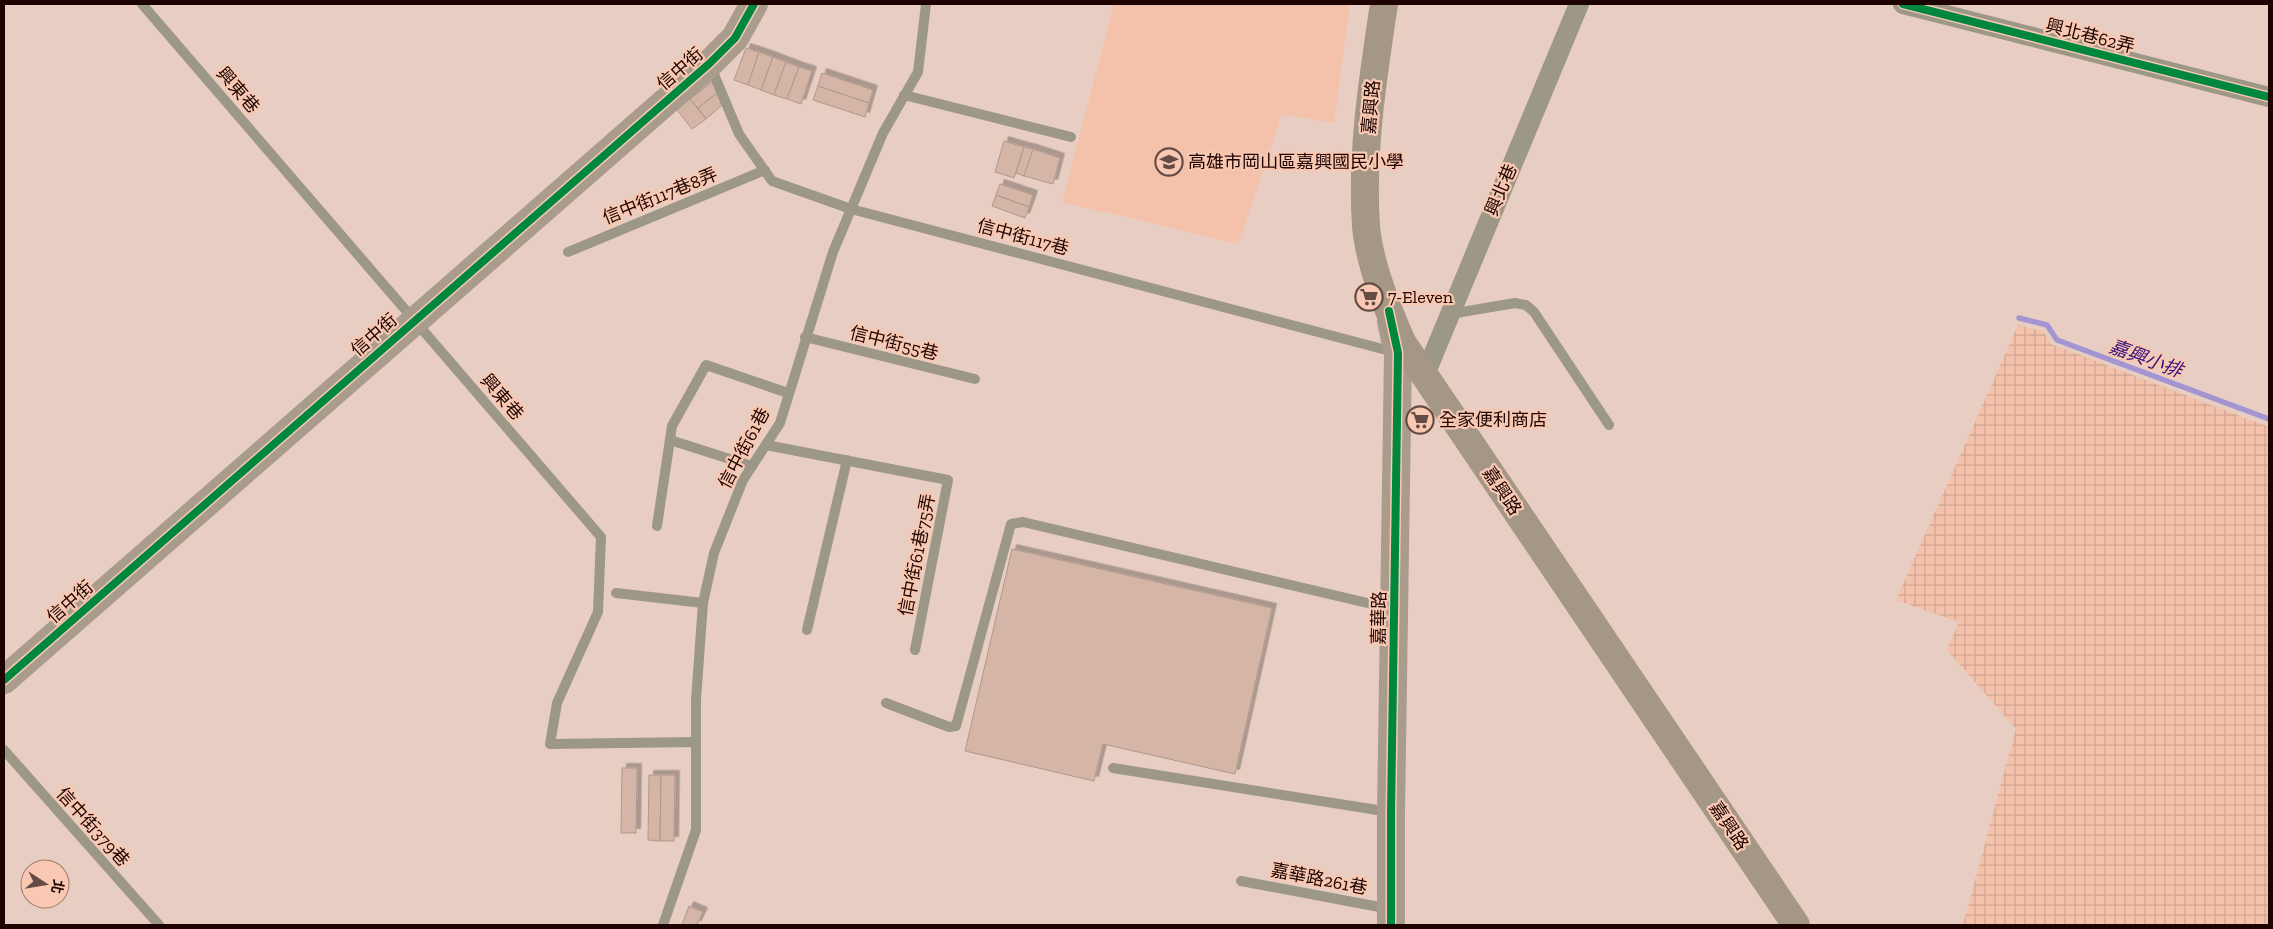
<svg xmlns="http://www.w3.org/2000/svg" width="2273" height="929" viewBox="0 0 2273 929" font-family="'Zilla Slab','Noto Sans TC',serif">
	<defs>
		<pattern id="industrial-grid" width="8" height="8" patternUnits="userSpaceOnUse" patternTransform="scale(1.25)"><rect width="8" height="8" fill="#f4c2ab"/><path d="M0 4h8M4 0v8" fill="none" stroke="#d1a591"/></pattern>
		<filter id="shadow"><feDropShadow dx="4.5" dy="-4.5" stdDeviation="0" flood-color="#0004"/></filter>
	</defs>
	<rect width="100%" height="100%" fill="#e8cec2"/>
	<!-- built -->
	<path fill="#f4c2ab" d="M1114,4h236l-16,119 -52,-9 -44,130 -176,-42z"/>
	<!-- industrial -->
	<path fill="url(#industrial-grid)" d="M2018,325l25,6 8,13 218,83v498h-306l53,-196 -69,-79 12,-28 -63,-22z"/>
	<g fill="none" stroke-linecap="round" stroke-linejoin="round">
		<!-- stream -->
		<path stroke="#a395d2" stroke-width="5.5" d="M2019,318l28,7 10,15 212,79"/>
	</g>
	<!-- building -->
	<g fill="#d4b5a6" stroke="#b1988b" filter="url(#shadow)">
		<path d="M746,48l13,4 -11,33 -14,-5z"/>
		<path d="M759,52l14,5 -12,33 -13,-5z"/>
		<path d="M773,57l13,5 -12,33 -13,-5z"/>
		<path d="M786,62l13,5 -12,32 -13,-4z"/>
		<path d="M799,67l13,4 -11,33 -14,-5z"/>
		<path d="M822,73l51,17 -4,13 -51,-17z"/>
		<path d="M712,82l5,11 -19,15 -8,-9z"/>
		<path d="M818,86l51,17 -4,14 -52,-17z"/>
		<path d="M717,93l5,12 -16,14 -8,-11z"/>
		<path d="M690,99l16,20 -14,10 -15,-19z"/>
		<path d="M1004,141l20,6 -10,31 -19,-6z"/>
		<path d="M1024,147l9,2 -9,27 -8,-3z"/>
		<path d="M1033,149l27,9 -7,26 -29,-8z"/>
		<path d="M1000,184l33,11 -4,12 -33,-12z"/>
		<path d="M996,195l33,12 -4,11 -33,-12z"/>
		<path d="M1012,549l260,59 -37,166 -132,-30 -9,37 -129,-30z"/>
		<path d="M622,768h15l-1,65h-15z"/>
		<path d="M649,775h12l-1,66 -12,-1z"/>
		<path d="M661,775h14l-1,66h-14z"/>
		<path d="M689,906l14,6 -6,13h-15z"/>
	</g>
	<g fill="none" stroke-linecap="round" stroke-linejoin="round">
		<!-- lane -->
		<g stroke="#9d9788" stroke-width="10">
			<path d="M142,4l459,533 -3,75 -41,91 -7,41 146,-2"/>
			<path d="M710,65l29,69 33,47 79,28 543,143"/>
			<path d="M904,95l167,42"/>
			<path d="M568,252l197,-82"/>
			<path d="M1450,314l65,-11 11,2 8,7 75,113"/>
			<path d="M805,337l170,42"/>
			<path d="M670,440l82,26"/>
			<path d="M766,445l182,35 -33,170"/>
			<path d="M657,526l15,-100 34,-61 82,28"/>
			<path d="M616,593l87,10"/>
			<path d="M807,630l40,-170"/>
			<path d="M886,703l63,24 7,-1 55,-202 12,-2 370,87"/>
			<path d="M4,750l155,175"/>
			<path d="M1113,768l277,44"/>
			<path d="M1241,881l149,28"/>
			<path d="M663,925l33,-95v-130l7,-97 11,-50 29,-73 37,-57 53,-171 50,-119 35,-61 8,-68"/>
		</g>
		<!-- street -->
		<g stroke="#9d9788" stroke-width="20">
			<path d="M1903,4l366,93"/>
			<path d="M1424,377l155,-373"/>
		</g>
		<!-- secondary -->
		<g stroke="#a99c8d" stroke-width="28">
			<path d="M4,680l706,-617 25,-25 19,-34"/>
			<path d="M1391,925v-113l7,-459 -7,-31"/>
		</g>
		<!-- primary -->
		<path stroke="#a49786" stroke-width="28" d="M1384,4c-11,73 -23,148 -18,222 3,37 21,82 36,116l394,583"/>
		<!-- cycleway casing -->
		<g stroke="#f8c8b2" stroke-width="11">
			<g id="cycleway">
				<path d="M1903,4l366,93"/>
				<path d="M1389,311l9,42 -7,459v113"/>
				<path d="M4,680l706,-617 25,-25 19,-34"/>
			</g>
		</g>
		<!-- cycleway -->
		<use href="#cycleway" stroke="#00873e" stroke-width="8"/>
	</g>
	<!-- icons -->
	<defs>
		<g id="school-ring" transform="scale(1.4375)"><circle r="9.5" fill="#f8c8b2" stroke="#644b44" stroke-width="1.5"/><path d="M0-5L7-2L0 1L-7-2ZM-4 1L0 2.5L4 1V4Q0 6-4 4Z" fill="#644b44"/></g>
		<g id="supermarket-ring" transform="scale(1.4375)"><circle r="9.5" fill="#f8c8b2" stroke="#644b44" stroke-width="1.5"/><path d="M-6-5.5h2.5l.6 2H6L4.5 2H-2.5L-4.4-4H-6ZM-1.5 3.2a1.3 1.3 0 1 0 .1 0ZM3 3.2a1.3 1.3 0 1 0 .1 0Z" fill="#644b44"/></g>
	</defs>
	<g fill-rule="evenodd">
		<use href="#school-ring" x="1169" y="162"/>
		<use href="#supermarket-ring" x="1369" y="297"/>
		<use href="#supermarket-ring" x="1420" y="420"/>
	</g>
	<g text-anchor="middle" stroke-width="4.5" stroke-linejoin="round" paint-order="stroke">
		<!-- street labels -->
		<g font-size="18" fill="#1d0400" stroke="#f8c8b2">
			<text transform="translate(2090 36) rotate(14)" y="6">興北巷62弄</text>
			<text transform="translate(680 69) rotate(-41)" y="6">信中街</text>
			<text transform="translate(238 90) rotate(49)" y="6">興東巷</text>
			<text transform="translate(1371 107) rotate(-85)" y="6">嘉興路</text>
			<text transform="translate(1501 190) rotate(-67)" y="6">興北巷</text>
			<text transform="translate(660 196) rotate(-22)" y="6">信中街117巷8弄</text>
			<text transform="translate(1023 237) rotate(15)" y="6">信中街117巷</text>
			<text transform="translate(374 335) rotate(-41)" y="6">信中街</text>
			<text transform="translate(894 343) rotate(14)" y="6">信中街55巷</text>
			<text transform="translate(502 397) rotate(49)" y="6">興東巷</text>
			<text transform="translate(744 448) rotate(-62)" y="6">信中街61巷</text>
			<text transform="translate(1502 491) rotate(56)" y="6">嘉興路</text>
			<text transform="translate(917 555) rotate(-79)" y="6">信中街61巷75弄</text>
			<text transform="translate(70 602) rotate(-41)" y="6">信中街</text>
			<text transform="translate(1379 618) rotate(-89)" y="6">嘉華路</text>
			<text transform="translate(1729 826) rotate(56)" y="6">嘉興路</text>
			<text transform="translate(93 827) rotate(48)" y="6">信中街379巷</text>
			<text transform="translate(1319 879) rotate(11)" y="6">嘉華路261巷</text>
		</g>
		<!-- poi labels -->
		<g font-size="18" fill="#1d0400" stroke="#f8c8b2" text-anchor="start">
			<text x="1188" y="168">高雄市岡山區嘉興國民小學</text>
			<text x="1388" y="303">7-Eleven</text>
			<text x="1439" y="426">全家便利商店</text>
		</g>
		<!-- water labels -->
		<g font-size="19" font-style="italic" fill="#321180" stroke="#f8c8b2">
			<text transform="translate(2146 358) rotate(20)" y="7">嘉興小排</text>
		</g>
	</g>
	<!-- border -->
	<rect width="2273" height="929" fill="none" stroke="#1d0400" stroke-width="10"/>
	<!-- north arrow -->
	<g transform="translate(45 884) rotate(102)"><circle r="24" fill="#f8c8b2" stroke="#a07a6b"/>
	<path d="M0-4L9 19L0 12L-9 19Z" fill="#644b44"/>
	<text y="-8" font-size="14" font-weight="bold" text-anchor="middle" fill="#1d0400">北</text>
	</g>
</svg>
